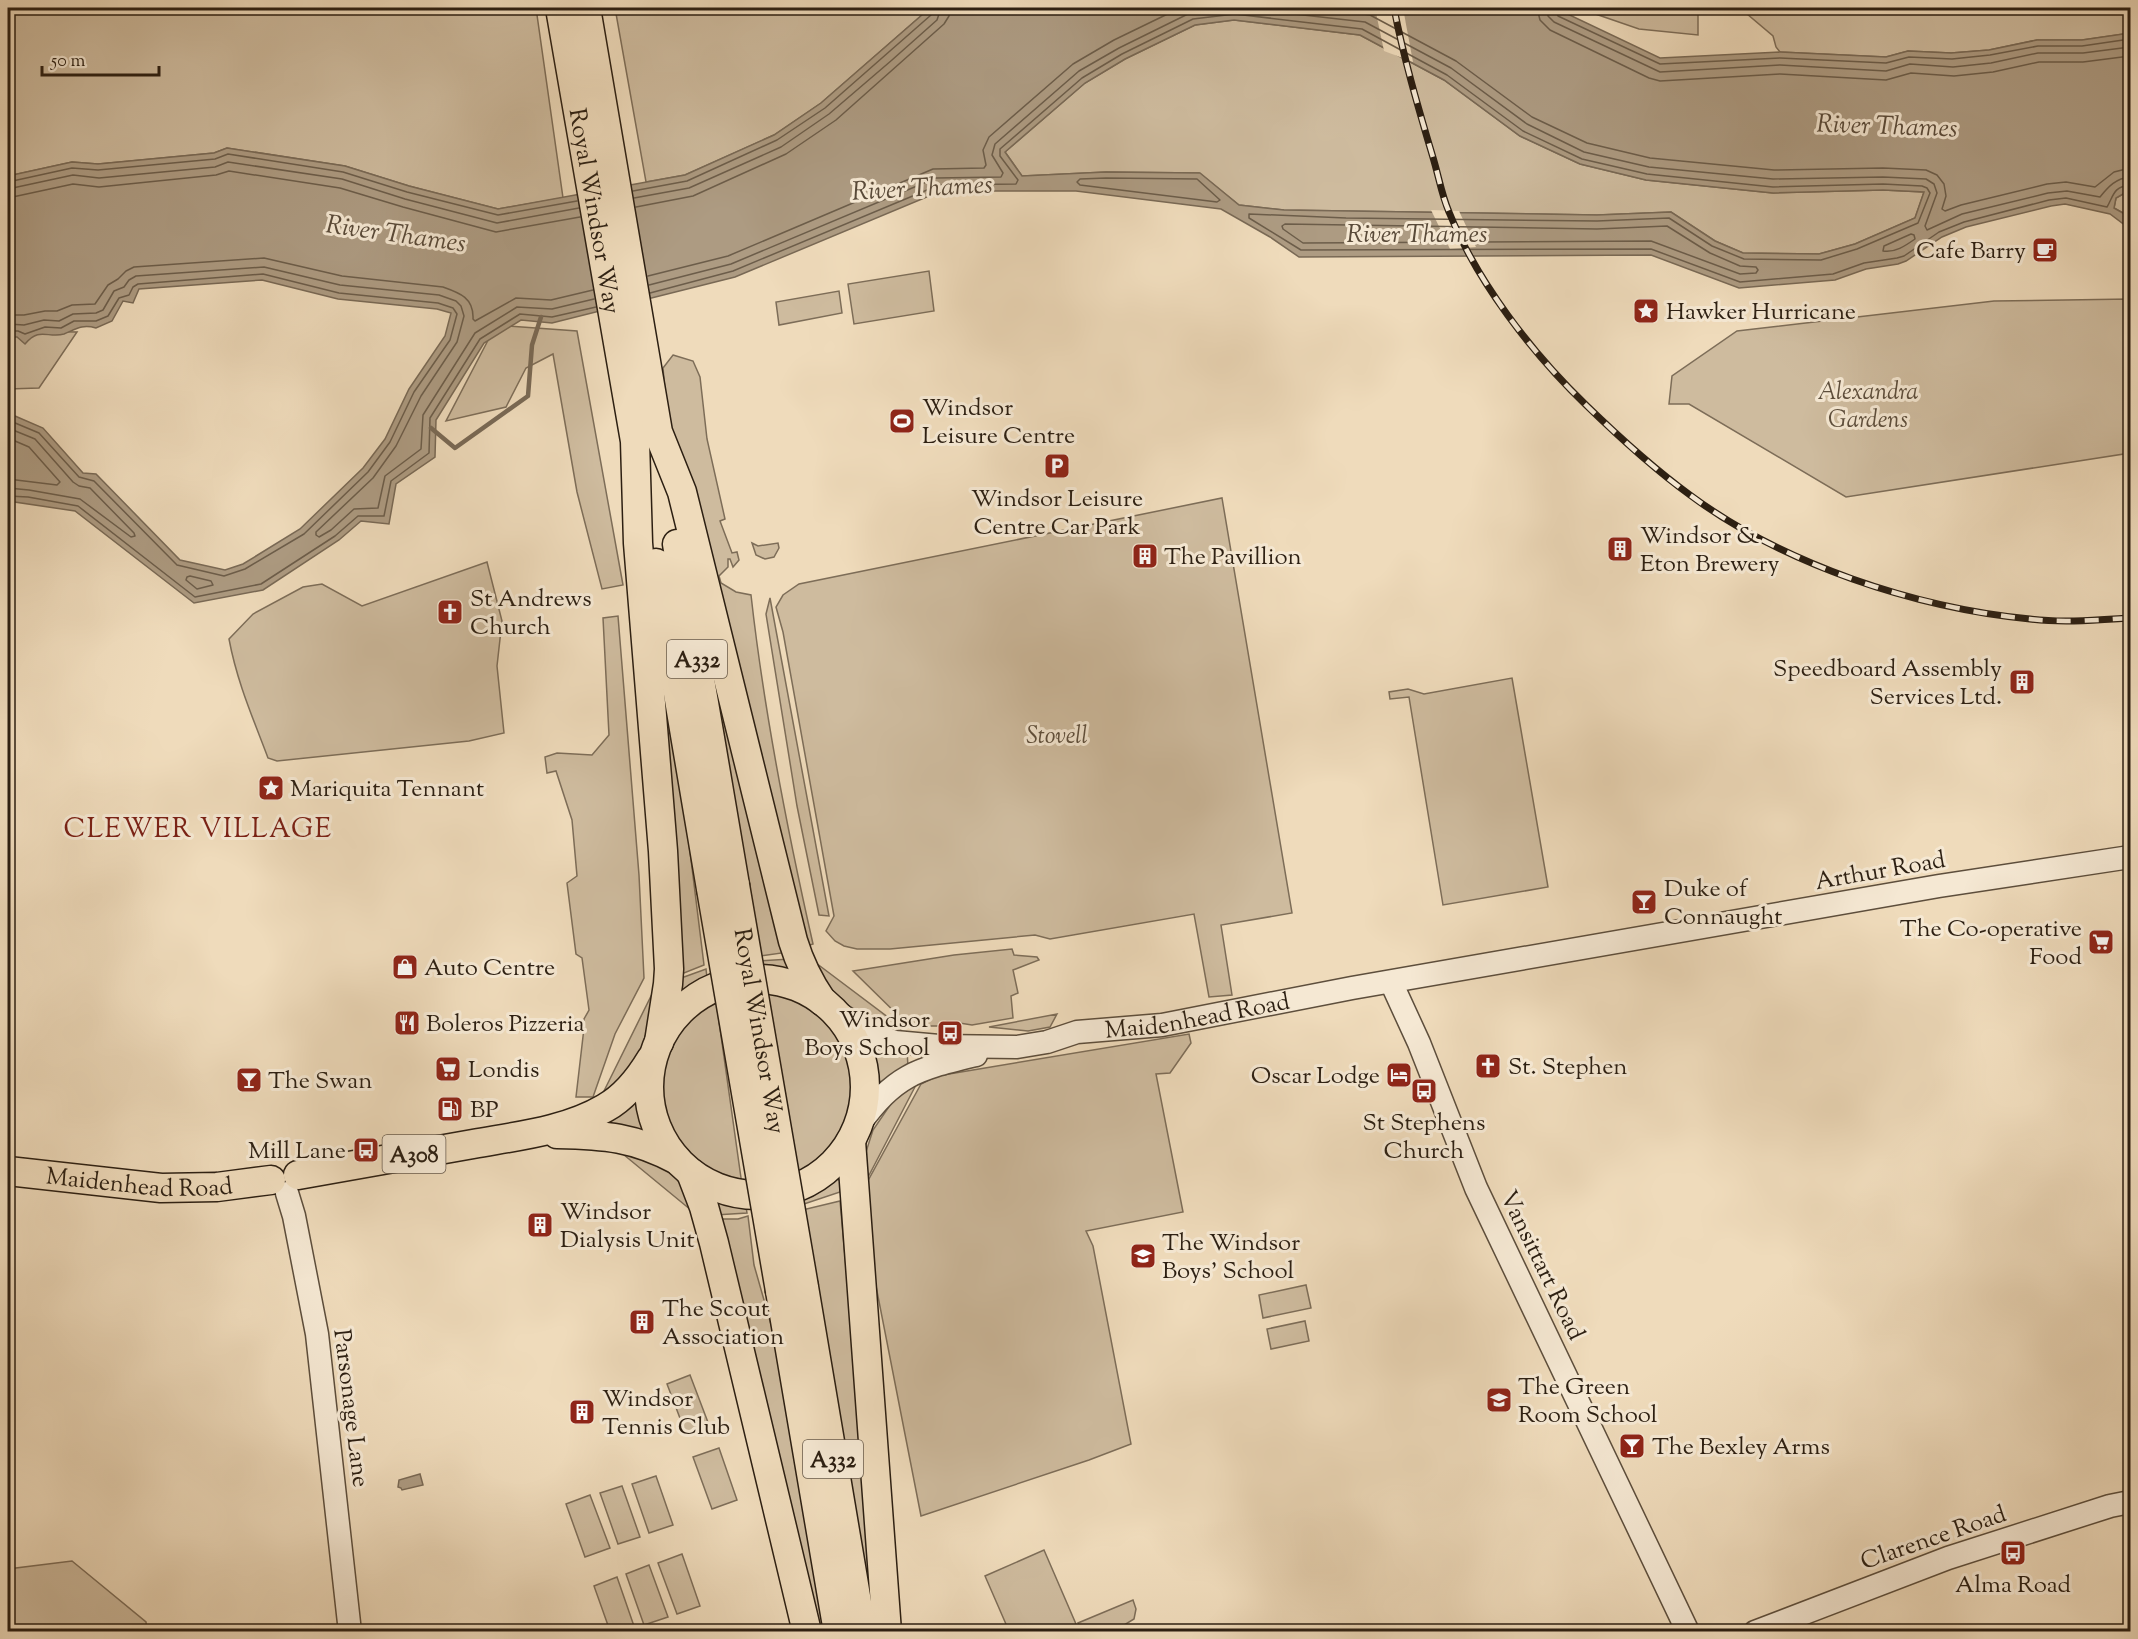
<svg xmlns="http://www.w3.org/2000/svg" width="2138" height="1639" viewBox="0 0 2138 1639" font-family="'Sorts Mill Goudy',serif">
	<rect width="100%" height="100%" fill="#efdbbb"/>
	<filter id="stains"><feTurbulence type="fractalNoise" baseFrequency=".00333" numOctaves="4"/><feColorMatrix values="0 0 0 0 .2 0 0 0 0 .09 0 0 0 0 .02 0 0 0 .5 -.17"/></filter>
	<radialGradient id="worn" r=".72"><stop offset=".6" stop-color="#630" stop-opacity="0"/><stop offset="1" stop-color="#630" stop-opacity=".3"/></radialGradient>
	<!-- green -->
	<g fill="#cebb9e" stroke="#7d6d58" stroke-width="1.5">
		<path d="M8,8h528l27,190 -65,11 -89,-23 -64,-20 -118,-18 -13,5 -116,11 -26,-2 -64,14z"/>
		<path d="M615,8h315l-109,95 -47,32 -89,40 -39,7z"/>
		<path d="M1578,8h120v27l-59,-6z"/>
		<path d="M1740,8h390v25l-48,7h-45l-48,10 -38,3 -43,-2 -22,6 -106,-5 -4,-5 -3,-11z"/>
		<path d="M1234,20l126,15 84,45 76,56 60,28 66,16 127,13 110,-3 41,2 -9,26 -60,26 -36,10 -76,-1 -28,-12 -44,-29 -74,3 -313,-5 -45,-5 -40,-32 -93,-1 -84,4 -17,-24 80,-69 40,-24 70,-34z"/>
		<path d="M2130,190v27l-16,-9 2,-10z"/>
		<path d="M929,271l5,40 -80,13 -6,-40z"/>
		<path d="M839,291l3,22 -63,12 -3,-23z"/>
		<path d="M2130,299v154l-284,44 -157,-93h-20l3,-28 65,-45 257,-30z"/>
		<path d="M496,325l81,6 46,254 -21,4 -25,-97 -24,-138 -27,14 -20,39 -60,14z"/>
		<path d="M8,331l69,1 -38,56 -31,1z"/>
		<path d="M673,355l20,6 7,16 7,62 18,80 -5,2 12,32 5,-1 2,8 -6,7 -3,-8h-2v8l-9,9 2,7 15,9 15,3c13,117 36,234 62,349l-9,3 -137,-533 -4,-46z"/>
		<path d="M1222,498l70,415 -71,12 11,70 -23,2 -15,-83 -144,25 -15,-4 -145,14h-33l-13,-3 -9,-5 -9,-10 8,-15 -51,-284 -7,-25 7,-12 16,-11z"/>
		<path d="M752,543l6,3 20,-3 1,5 -5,9 -9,2 -9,-4z"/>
		<path d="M487,562l15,59 -5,45 7,67 -35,8 -192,20 -9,-3c-15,-40 -31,-76 -39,-119l24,-25 50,-27 19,-3 40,22z"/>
		<path d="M696,589l93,363 -35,5z"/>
		<path d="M651,596l33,207 20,162 -30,12z"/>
		<path d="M770,598l59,318 -10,-1 -22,-109 -31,-192z"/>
		<path d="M618,616l21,259 5,103 -29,56 -22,63h-17l8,-69v-9l5,-9 -7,-52 -6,-4 -9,-71 10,-7 -5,-56 -16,-49 -9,2 -2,-16 12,-4 35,2 17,-20 -6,-117z"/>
		<path d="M1512,678l36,209 -105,18 -34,-208 -19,2 -1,-7 19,-3 16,5z"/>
		<path d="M1012,949l2,6 23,2 2,3 -26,10 5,23 -7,3 2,22 -41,7 -25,-4 -7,5h-31l-56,-55 101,-16z"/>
		<path d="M790,959l1,11 -34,-4 -1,-5z"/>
		<path d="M812,960l89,67v6c-26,-9 -56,-21 -73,-44 -7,-8 -11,-20 -16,-29z"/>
		<path d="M706,969l1,9 -11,4 -17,11 -6,-12z"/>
		<path d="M656,986v23l-22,60 -33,28z"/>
		<path d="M760,992c54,2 95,47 93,100 0,15 -3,32 -11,44 -11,19 -26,29 -43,41z"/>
		<path d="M716,1000l26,185c-7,-1 -15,-4 -22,-7 -53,-19 -77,-89 -48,-138 11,-18 27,-28 44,-40z"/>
		<path d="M1057,1014l-7,13 -22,4 -39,-4z"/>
		<path d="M1189,1034l2,9 -21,30 -14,1 27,138 -97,19 7,15 38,198 -42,16 -168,56 -47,-240 -10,-88 57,-104 16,-8z"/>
		<path d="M875,1045l32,5 1,17 -25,15 -5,-1 -7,-35z"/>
		<path d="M917,1083l-52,100 -1,-25 9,-28 26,-38z"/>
		<path d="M635,1101l8,30 -32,-5 -4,-9z"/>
		<path d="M618,1150l35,10 25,19 19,36z"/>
		<path d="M837,1179l4,2 -1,11 -42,14 -1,-5 12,-4z"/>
		<path d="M840,1201l27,299 5,131 -74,-420z"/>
		<path d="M717,1202l17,5h12l1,6 -32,2z"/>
		<path d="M748,1216l6,49 18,63 54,303h-8l-102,-412h22z"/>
		<path d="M1306,1285l5,23 -48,10 -4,-23z"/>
		<path d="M1305,1321l4,20 -38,8 -4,-20z"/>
		<path d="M690,1375l19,50 -23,9 -19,-50z"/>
		<path d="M719,1448l18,52 -25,9 -19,-52z"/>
		<path d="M656,1476l17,49 -24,8 -17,-49z"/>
		<path d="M622,1486l18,51 -22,7 -18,-51z"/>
		<path d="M590,1495l20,53 -25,9 -19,-53z"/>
		<path d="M1044,1550l35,81h-70l-24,-55z"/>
		<path d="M682,1554l18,52 -23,8 -19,-51z"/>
		<path d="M72,1561l74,61 1,9h-139v-62z"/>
		<path d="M649,1565l19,52 -24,8 -18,-51z"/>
		<path d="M617,1577l18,52 -8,2h-17l-16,-45z"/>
		<path d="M1133,1600l3,9 -2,10 -13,8c-16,-3 -24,5 -39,4l-4,-8z"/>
	</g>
	<!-- water -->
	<g fill="#ad9b82" stroke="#796955" stroke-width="1.5" fill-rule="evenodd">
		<path d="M930,8h625l105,50 120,-6 106,5 22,-6 43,2 38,-3 48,-10h45l48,-7v157l-14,8 -2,10 16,9v12l-20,-15 -45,-10 -14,2 -85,21 -24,10 -36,24 -8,3 -32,5 -31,11 -96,8 -88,-33 -352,2 -29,-20 -49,-28 -145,-18h-135l-206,86 -183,46 -31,-3 -37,23 -48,77 -1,37 -39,27 -7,40 -28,-3 -22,19 -76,50 -69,13 -119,-92 -67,-10v-88l35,15 40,45 13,1 84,86 45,10 18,-6 57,-35 63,-61 22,-29 24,-50 36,-53 6,-23 -14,-4 -99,-10 -76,-19 -123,9 -6,14 -10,-2 -11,20 -16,7c-14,-4 -20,1 -32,6 -16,5 -24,-8 -39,10l-8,-7h-9v-161l64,-14 26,2 116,-11 13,-5 118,18 64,20 89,23 187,-34 89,-40 47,-32zM1234,20l126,15 84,45 76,56 60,28 66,16 127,13 110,-3 41,2 -9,26 -60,26 -36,10 -76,-1 -28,-12 -44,-29 -74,3 -313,-5 -45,-5 -39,-32 -94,-1 -84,4 -17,-24 80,-69 40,-24 70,-34z"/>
		<path d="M420,1474l3,11 -21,5 -1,-2 -3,-1 1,-7z"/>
	</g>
	<!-- pier -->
	<g fill="#efdbbb">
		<path d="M1375,8h28l10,54 -29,-11z"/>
		<path d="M1431,210l28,1 17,36 -26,2z"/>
	</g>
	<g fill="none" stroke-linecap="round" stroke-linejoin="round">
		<!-- shore -->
		<g stroke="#6c5d4a" stroke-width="1.5">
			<path d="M1242,8l123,14 86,46 76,56 57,28 65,15 124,12 110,-2 43,2 8,5 3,9 -12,33 2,4 35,-16 86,-21 19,-2 33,6c8,-10 16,-19 30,-20"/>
			<path d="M1320,8l50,7 86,46 76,56 55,26 63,15 124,12 109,-2 43,2 11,5 7,9 2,12 -4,13 3,2 16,-6 86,-21 19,-2 29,5 19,-15 16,-4"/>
			<path d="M1537,8l3,12 10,10 99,48 11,3 120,-7 106,6 25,-7 43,3 39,-4 46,-10h44l47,-6"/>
			<path d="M1547,8l1,8 6,6 106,50 120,-7 106,6 24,-7 43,3 38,-4 47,-10h45l47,-6"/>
			<path d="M1554,8l4,8 102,48 120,-6 106,5 23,-6 43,2 38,-4 48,-9h44l48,-7"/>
			<path d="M1106,178l91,1 23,21 -3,2 -137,-17 -3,-3 3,-3z"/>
			<path d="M8,182l64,-14 26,2 117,-11 13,-5 115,18 64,20 91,23 79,-14"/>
			<path d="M8,189l65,-14 26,3 116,-11 13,-5 114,17 63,20 92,24 82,-15"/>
			<path d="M633,191l54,-10 90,-41 48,-32 106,-93 2,-7"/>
			<path d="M8,198l65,-14 26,3 117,-12 13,-4 111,17 63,19 93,25 84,-15"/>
			<path d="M634,198l55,-10 92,-41 48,-33 63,-54 45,-40 4,-12"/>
			<path d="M636,207l57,-11 93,-42 50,-34 108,-96 5,-8 1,-8"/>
			<path d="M1285,224l312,5 70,-3 43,27 30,13 16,1 2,3 -2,3 -16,1 -89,-33 -348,2 -20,-14 -1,-3z"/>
			<path d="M1911,234l3,1 1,4c-10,7 -20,14 -32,12l1,-5z"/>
			<path d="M648,276l80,-20 205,-87 51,-1 2,-3 -3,-15 6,-13 84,-73 41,-24 66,-32"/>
			<path d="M649,285l82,-21 205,-86 65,-1 2,-4 -11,-18 3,-11 84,-73 40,-23 71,-35 37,-5"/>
			<path d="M650,293l83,-22 206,-86 77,-1 2,-4 -18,-24v-7l82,-71 40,-24 71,-35 42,-5 127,15 85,46 76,56 59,28 65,15 126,13 110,-3 39,2 5,2 3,5 -12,30 -61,26 -36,11 -77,-1 -32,-13 -43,-28 -72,3 -251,-3 -97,-4v4l52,32 350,-1 89,33 93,-8 31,-11 33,-5 7,-2 35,-24 25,-10 85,-22 17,-2 41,9c7,-12 6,-20 23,-22"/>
			<path d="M8,315h16l21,-4h12l15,-6 23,-1 13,-19 10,-6 8,-8 8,-4 130,-9 78,18 101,11c17,6 31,11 30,32l2,2 41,-23 35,2 42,-10"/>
			<path d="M8,324l16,1 20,-5 15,1 14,-7 23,-1 7,-3 11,-19 10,-4 5,-7 7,-4 128,-9 76,18 99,10 17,6 5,5 3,10 -7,26 -36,54 -25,50 -23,32 -57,54v3l3,2 12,-7 23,-21 24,-1 7,-32 36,-27 2,-34 52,-82 42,-26 35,2 42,-10"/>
			<path d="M8,331h10l7,3 20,-7 16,1 13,-7h22l12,-5 11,-18 10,-3 4,-8 5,-3 125,-10 76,19 99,10 15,5 4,6 -7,26 -36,52 -24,50 -22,30 -64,62 -59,35 -21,7 -47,-11 -83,-84 -15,-4 -40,-44 -31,-13"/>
			<path d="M8,428l27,11 38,43 6,4 11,2 44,45 1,3 -4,1 -51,-38 -51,-9 -21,-2"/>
			<path d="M8,438l21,9 31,35 -3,3 -49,-6"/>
			<path d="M8,496l20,1 50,9 117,91 66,-13 74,-48 23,-20h26l7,-35 38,-28 1,-35 50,-79 40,-25 32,3 44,-10"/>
			<path d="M190,576l21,5 2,4 -16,4 -11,-9 1,-3z"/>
		</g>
		<!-- stream -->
		<path stroke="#796955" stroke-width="4.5" d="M431,428l24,20 73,-52 4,-51 9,-28"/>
		<!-- minor casing -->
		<g stroke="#5d4e3c" stroke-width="25">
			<g id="minor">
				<path d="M1391,982l28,61 57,145 212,444"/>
				<path id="s1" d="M834,1010l35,23 26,9 44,4 78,1 30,-5 30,-10 85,-7 190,-37 587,-102 191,-29"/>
				<path d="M858,1126c38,-52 57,-56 118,-71"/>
				<path d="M287,1193l7,23 23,118 33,298"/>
				<path d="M1755,1632l193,-74 162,-52 20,-4"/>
			</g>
		</g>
		<!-- major casing -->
		<g stroke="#2c1f12" stroke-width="31">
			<g id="major">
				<path id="s2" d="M560,8l75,433 3,102 25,308 6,118 -1,15 -9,58"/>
				<path d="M586,8l72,424 24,60 111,449c7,23 16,41 29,60"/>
				<path d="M677,544l58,341"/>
				<path d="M656,563l55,326"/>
				<circle cx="757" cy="1087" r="108"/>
				<path d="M557,1134c48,1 77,3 120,26"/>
				<path d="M851,1141l36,491"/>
				<path id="s3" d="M8,1171l153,17 56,-1 54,-7"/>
				<path d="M691,1173l13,34 10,36 93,389"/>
				<path d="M298,1175c59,-10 117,-21 175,-31 44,-8 93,-13 132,-36 20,-11 34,-29 46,-49"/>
				<path d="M804,1287l58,345"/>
				<path d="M780,1291l58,341"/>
			</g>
		</g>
		<!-- minor -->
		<use href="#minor" stroke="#f5e8d3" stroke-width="22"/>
		<!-- major -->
		<use href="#major" stroke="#efdbbb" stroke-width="28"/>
		<!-- rail casing -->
		<g stroke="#2c1f12" stroke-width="7">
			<path id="rail" d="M1394,8c10,52 25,102 40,153 5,17 8,35 15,51 28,70 83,141 137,193 33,32 67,63 104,90 93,69 225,113 340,124 33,4 67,1 100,-1"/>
		</g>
		<!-- rail -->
		<use href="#rail" stroke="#f5e8d3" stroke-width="4.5" stroke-dasharray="14" stroke-linecap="butt"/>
		<!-- major-bridge casing -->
		<g stroke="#2c1f12" stroke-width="31" stroke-linecap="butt">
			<g id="major-bridge">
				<path id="s4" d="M735,885l69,402"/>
				<path d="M711,889l69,402"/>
			</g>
		</g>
		<!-- major-bridge -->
		<use href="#major-bridge" stroke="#efdbbb" stroke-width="28"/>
	</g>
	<!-- icons -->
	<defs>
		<g id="cafe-square" transform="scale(1.35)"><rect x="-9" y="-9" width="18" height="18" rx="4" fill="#8f2418" stroke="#f5e8d3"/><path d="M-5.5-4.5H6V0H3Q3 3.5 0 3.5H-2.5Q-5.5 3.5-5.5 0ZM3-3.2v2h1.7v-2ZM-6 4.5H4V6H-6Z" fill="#fff"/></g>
		<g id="sight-square" transform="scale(1.35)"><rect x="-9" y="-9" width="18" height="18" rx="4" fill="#8f2418" stroke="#f5e8d3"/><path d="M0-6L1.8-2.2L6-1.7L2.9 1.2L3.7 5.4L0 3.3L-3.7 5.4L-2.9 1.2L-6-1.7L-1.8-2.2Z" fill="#fff"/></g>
		<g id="stadium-square" transform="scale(1.35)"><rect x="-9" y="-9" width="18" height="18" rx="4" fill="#8f2418" stroke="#f5e8d3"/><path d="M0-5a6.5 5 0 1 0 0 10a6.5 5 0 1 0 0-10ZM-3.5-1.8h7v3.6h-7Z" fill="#fff"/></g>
		<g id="parking-square" transform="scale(1.35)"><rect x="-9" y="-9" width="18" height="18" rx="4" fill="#8f2418" stroke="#f5e8d3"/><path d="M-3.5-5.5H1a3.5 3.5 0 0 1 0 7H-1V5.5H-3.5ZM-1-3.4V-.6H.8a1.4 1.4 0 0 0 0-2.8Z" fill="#fff"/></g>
		<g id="building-square" transform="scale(1.35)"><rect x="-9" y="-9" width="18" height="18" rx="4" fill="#8f2418" stroke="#f5e8d3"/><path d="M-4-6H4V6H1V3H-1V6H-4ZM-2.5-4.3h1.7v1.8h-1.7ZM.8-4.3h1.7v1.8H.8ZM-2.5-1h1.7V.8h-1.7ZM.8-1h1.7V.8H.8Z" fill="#fff"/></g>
		<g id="church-square" transform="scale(1.35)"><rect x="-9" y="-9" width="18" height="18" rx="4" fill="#8f2418" stroke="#f5e8d3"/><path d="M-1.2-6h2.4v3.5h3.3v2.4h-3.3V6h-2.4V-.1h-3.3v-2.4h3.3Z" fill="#fff"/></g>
		<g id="bar-square" transform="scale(1.35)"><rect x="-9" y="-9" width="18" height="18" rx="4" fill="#8f2418" stroke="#f5e8d3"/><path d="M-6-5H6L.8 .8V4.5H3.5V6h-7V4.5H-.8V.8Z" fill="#fff"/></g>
		<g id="supermarket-square" transform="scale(1.35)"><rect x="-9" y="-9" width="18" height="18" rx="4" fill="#8f2418" stroke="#f5e8d3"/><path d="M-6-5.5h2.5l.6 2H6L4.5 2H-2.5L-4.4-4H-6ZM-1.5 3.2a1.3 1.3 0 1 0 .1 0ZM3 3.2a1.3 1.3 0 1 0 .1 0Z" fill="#fff"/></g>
		<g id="shop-square" transform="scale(1.35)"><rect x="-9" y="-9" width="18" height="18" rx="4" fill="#8f2418" stroke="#f5e8d3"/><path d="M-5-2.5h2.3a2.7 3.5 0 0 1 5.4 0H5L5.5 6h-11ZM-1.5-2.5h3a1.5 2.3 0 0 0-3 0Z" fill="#fff"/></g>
		<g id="restaurant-square" transform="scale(1.35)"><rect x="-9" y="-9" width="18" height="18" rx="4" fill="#8f2418" stroke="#f5e8d3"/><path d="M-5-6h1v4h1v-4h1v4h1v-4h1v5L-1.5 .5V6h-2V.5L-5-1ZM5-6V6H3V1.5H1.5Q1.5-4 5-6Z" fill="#fff"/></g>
		<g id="bus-square" transform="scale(1.35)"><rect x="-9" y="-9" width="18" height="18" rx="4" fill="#8f2418" stroke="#f5e8d3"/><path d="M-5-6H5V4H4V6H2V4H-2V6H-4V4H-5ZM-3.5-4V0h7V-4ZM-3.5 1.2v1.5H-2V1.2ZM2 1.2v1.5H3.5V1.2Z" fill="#fff"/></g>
		<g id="hotel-square" transform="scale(1.35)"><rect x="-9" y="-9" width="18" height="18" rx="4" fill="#8f2418" stroke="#f5e8d3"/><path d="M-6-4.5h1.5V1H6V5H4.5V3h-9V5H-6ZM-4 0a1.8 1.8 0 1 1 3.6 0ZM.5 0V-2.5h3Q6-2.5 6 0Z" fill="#fff"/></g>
		<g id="fuel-square" transform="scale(1.35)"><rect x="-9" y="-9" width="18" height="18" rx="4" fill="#8f2418" stroke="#f5e8d3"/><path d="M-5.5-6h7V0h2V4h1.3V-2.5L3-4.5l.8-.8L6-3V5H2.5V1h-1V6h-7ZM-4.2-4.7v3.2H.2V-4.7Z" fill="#fff"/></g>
		<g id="school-square" transform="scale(1.35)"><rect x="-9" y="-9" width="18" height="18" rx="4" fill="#8f2418" stroke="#f5e8d3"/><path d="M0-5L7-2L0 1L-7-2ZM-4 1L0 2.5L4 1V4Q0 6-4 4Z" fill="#fff"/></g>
	</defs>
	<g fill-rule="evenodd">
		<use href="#cafe-square" x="2045" y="250"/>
		<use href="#sight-square" x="1646" y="311"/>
		<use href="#stadium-square" x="902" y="421"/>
		<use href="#parking-square" x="1057" y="466"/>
		<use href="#building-square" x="1620" y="549"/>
		<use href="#building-square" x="1145" y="556"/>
		<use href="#church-square" x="450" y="612"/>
		<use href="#building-square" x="2022" y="682"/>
		<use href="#sight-square" x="271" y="788"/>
		<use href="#bar-square" x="1644" y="902"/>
		<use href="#supermarket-square" x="2101" y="942"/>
		<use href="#shop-square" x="405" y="967"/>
		<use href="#restaurant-square" x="407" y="1023"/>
		<use href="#bus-square" x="950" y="1033"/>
		<use href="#church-square" x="1488" y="1066"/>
		<use href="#supermarket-square" x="448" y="1069"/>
		<use href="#hotel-square" x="1399" y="1075"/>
		<use href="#bar-square" x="249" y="1080"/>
		<use href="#bus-square" x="1424" y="1091"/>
		<use href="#fuel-square" x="450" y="1109"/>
		<use href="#bus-square" x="366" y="1150"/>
		<use href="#building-square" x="540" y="1225"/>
		<use href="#school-square" x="1143" y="1256"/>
		<use href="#building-square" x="642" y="1322"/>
		<use href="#school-square" x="1499" y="1400"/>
		<use href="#building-square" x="582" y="1412"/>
		<use href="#bar-square" x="1632" y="1446"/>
		<use href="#bus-square" x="2013" y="1553"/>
	</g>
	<g text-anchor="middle" stroke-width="6" stroke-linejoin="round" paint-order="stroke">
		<!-- shield labels -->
		<g fill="#f5e8d3" stroke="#685b4c" stroke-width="1.5">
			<rect x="667" y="640" width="60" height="38" rx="4.5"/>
			<rect x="382.5" y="1135" width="63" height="38" rx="4.5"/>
			<rect x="803" y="1440" width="60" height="38" rx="4.5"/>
		</g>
		<g font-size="22" font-weight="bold" fill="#2c1f12">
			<text x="697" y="667">A332</text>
			<text x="414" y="1162">A308</text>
			<text x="833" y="1467">A332</text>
		</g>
		<!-- street labels -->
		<g font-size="24" fill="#2c1f12" stroke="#f5e8d3">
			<text dy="8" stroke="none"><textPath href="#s2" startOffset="206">Royal Windsor Way</textPath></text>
			<text transform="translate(1880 870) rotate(-10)" y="8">Arthur Road</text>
			<text dy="8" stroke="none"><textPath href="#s1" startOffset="375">Maidenhead Road</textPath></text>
			<text dy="8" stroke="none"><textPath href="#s4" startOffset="148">Royal Windsor Way</textPath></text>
			<text dy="8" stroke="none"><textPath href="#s3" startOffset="132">Maidenhead Road</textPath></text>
			<text transform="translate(1543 1265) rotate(64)" y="8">Vansittart Road</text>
			<text transform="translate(352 1408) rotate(83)" y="8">Parsonage Lane</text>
			<text transform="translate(1933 1537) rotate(-19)" y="8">Clarence Road</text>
		</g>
		<!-- poi labels -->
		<g font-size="24" fill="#2c1f12" stroke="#f5e8d3" text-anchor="start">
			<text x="2026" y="258" text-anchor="end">Cafe Barry</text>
			<text x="1666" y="319">Hawker Hurricane</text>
			<text x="922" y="415">Windsor<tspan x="922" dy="28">Leisure Centre</tspan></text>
			<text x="1057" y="506" text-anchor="middle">Windsor Leisure<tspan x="1057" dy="28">Centre Car Park</tspan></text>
			<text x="1640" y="543">Windsor &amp;<tspan x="1640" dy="28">Eton Brewery</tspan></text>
			<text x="1164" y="564">The Pavillion</text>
			<text x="470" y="606">St Andrews<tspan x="470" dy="28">Church</tspan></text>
			<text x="2002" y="676" text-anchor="end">Speedboard Assembly<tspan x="2002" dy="28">Services Ltd.</tspan></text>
			<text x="290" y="796">Mariquita Tennant</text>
			<text x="1664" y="896">Duke of<tspan x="1664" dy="28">Connaught</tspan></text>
			<text x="2082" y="936" text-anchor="end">The Co-operative<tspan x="2082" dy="28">Food</tspan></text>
			<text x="424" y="975">Auto Centre</text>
			<text x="930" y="1027" text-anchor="end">Windsor<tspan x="930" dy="28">Boys School</tspan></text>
			<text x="426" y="1031">Boleros Pizzeria</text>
			<text x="1508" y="1074">St. Stephen</text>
			<text x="468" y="1077">Londis</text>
			<text x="1380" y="1083" text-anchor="end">Oscar Lodge</text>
			<text x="268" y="1088">The Swan</text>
			<text x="470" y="1117">BP</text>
			<text x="1424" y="1130" text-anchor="middle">St Stephens<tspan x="1424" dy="28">Church</tspan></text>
			<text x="346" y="1158" text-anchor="end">Mill Lane</text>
			<text x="560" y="1219">Windsor<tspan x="560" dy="28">Dialysis Unit</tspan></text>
			<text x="1162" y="1250">The Windsor<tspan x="1162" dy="28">Boys' School</tspan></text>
			<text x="662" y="1316">The Scout<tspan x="662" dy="28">Association</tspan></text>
			<text x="1518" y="1394">The Green<tspan x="1518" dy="28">Room School</tspan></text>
			<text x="602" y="1406">Windsor<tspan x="602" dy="28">Tennis Club</tspan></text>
			<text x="1652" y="1454">The Bexley Arms</text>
			<text x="2013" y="1592" text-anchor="middle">Alma Road</text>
		</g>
		<!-- park labels -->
		<g font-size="24" font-style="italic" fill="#5d4e3c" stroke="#f5e8d3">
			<text x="1868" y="399">Alexandra<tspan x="1868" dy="28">Gardens</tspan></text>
			<text x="1057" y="743">Stovell</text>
		</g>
		<!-- water labels -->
		<g font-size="26" font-style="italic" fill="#594a39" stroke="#f5e8d3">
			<text transform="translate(1887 125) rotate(2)" y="9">River Thames</text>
			<text transform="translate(922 187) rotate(-3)" y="9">River Thames</text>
			<text transform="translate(396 233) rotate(8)" y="9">River Thames</text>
			<text x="1417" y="242">River Thames</text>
		</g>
		<!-- quarter labels -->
		<g font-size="27" letter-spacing="1.5" fill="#7a1f14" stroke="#f5e8d3">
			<text x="198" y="837">CLEWER VILLAGE</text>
		</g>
	</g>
	<!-- margin -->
	<rect width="2138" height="1639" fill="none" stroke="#efdbbb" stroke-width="30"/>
	<rect x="9" y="9" width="2120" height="1621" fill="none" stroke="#2c1f12" stroke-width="3"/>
	<rect x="15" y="15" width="2108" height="1609" fill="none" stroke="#2c1f12" stroke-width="1.5"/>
	<!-- scale -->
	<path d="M42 66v9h117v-9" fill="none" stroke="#2c1f12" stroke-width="3"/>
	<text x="51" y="66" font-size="18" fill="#2c1f12" stroke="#f5e8d3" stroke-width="4.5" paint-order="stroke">50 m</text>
	<rect width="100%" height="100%" filter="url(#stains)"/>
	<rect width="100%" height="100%" fill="url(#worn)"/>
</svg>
